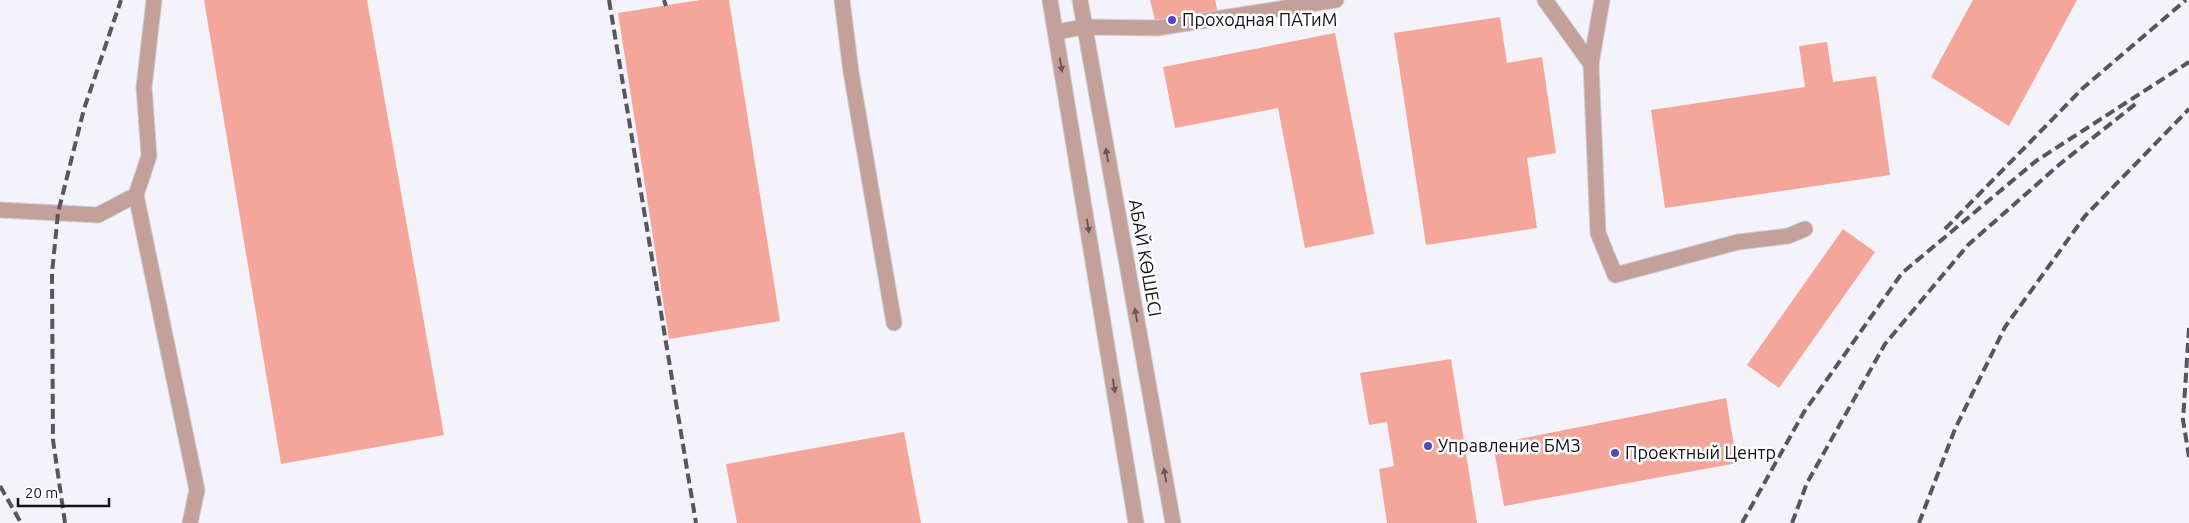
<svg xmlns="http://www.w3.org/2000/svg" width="2189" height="523" viewBox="0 0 2189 523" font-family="Ubuntu,sans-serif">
	<rect width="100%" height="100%" fill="#f4f2fa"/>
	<!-- building -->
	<g fill="#f4a69a">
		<path d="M204,0h163l77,435 -163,29z"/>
		<path d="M700,0h29l51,321 -111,18 -51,-326z"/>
		<path d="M1150,0h65l3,12 -61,16z"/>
		<path d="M1973,0h104l-68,126 -78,-49z"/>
		<path d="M1500,17l7,46 35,-6 14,96 -29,5 10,70 -111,17 -32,-212z"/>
		<path d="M1335,33l39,201 -69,14 -27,-140 -103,20 -12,-61z"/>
		<path d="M1827,42l6,40 43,-6 14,99 -225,33 -14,-98 154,-23 -6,-41z"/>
		<path d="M1843,229l32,23 -96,136 -32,-23z"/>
		<path d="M1451,359l26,164h-90l-8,-54 15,-3 -7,-44 -18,3 -9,-52z"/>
		<path d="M1726,398l11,65 -233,43 -11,-62z"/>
		<path d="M904,432l17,91h-184l-11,-59z"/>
	</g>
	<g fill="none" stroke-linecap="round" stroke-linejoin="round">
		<!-- minor casing -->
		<g stroke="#d0ced7" stroke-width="17">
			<g id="minor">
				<path d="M842,0l9,72 43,251"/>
				<path d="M1050,0l86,523"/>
				<path d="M1080,0l93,523"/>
				<path d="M1545,0l46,64 11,-64"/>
				<path d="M1056,32l28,-5 73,1 179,-28"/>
				<path d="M1591,64l7,169 17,42 123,-33 50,-6 17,-7"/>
				<path d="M136,195l61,295 -7,33"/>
				<path d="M0,210l98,5 38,-20 13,-39 -5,-69 10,-87"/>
			</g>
		</g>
		<!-- minor -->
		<use href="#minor" stroke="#c3a09a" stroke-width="15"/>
		<!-- rail -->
		<g stroke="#585560" stroke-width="4" stroke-dasharray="10 5" stroke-linecap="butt">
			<path d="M609,0l87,523"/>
			<path d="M664,0l2,6"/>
			<path d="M1945,229l138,-141 103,-88"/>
			<path d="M2189,328l-6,92 6,37"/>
			<path d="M0,486l21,37"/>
			<path d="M65,523l-12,-83 -1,-167 6,-60 26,-104 37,-109"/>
			<path d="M1742,523l62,-111 98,-139 134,-112 153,-99"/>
			<path d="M1792,523l15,-40 78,-139 83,-99 92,-81 78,-62"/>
			<path d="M1919,523l36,-94 50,-102 80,-111 104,-107"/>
		</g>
	</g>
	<!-- one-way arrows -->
	<defs><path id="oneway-solid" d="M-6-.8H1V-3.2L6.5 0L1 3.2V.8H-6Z" transform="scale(1.25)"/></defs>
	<g fill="#6c585c">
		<use href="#oneway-solid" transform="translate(1061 65) rotate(81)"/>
		<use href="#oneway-solid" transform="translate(1107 155) rotate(-100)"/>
		<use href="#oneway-solid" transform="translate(1088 226) rotate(81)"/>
		<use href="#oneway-solid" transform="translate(1136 315) rotate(-100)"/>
		<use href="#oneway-solid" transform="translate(1114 386) rotate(81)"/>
		<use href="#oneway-solid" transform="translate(1165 475) rotate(-100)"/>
	</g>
	<!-- markers -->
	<g fill="#5348bf" stroke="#fff" stroke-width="2">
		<circle cx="1172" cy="20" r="5"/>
		<circle cx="1428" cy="446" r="5"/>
		<circle cx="1615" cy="453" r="5"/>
	</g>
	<g text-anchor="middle" stroke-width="5" stroke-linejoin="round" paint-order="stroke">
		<!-- poi labels -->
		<g font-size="18" fill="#14111d" stroke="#fff" text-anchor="start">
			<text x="1182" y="26">Проходная ПАТиМ</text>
			<text x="1438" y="452">Управление БМЗ</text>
			<text x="1625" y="459">Проектный Центр</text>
		</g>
		<!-- street labels -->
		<g font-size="18" fill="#14111d" stroke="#fff">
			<text transform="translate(1145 258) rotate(80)" y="6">АБАЙ КӨШЕСІ</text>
		</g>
	</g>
	<!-- scale -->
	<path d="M18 498v8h91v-8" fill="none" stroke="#14111d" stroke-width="2.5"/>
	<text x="25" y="498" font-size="15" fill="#14111d" stroke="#ffffff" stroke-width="4" paint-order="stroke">20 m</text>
</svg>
